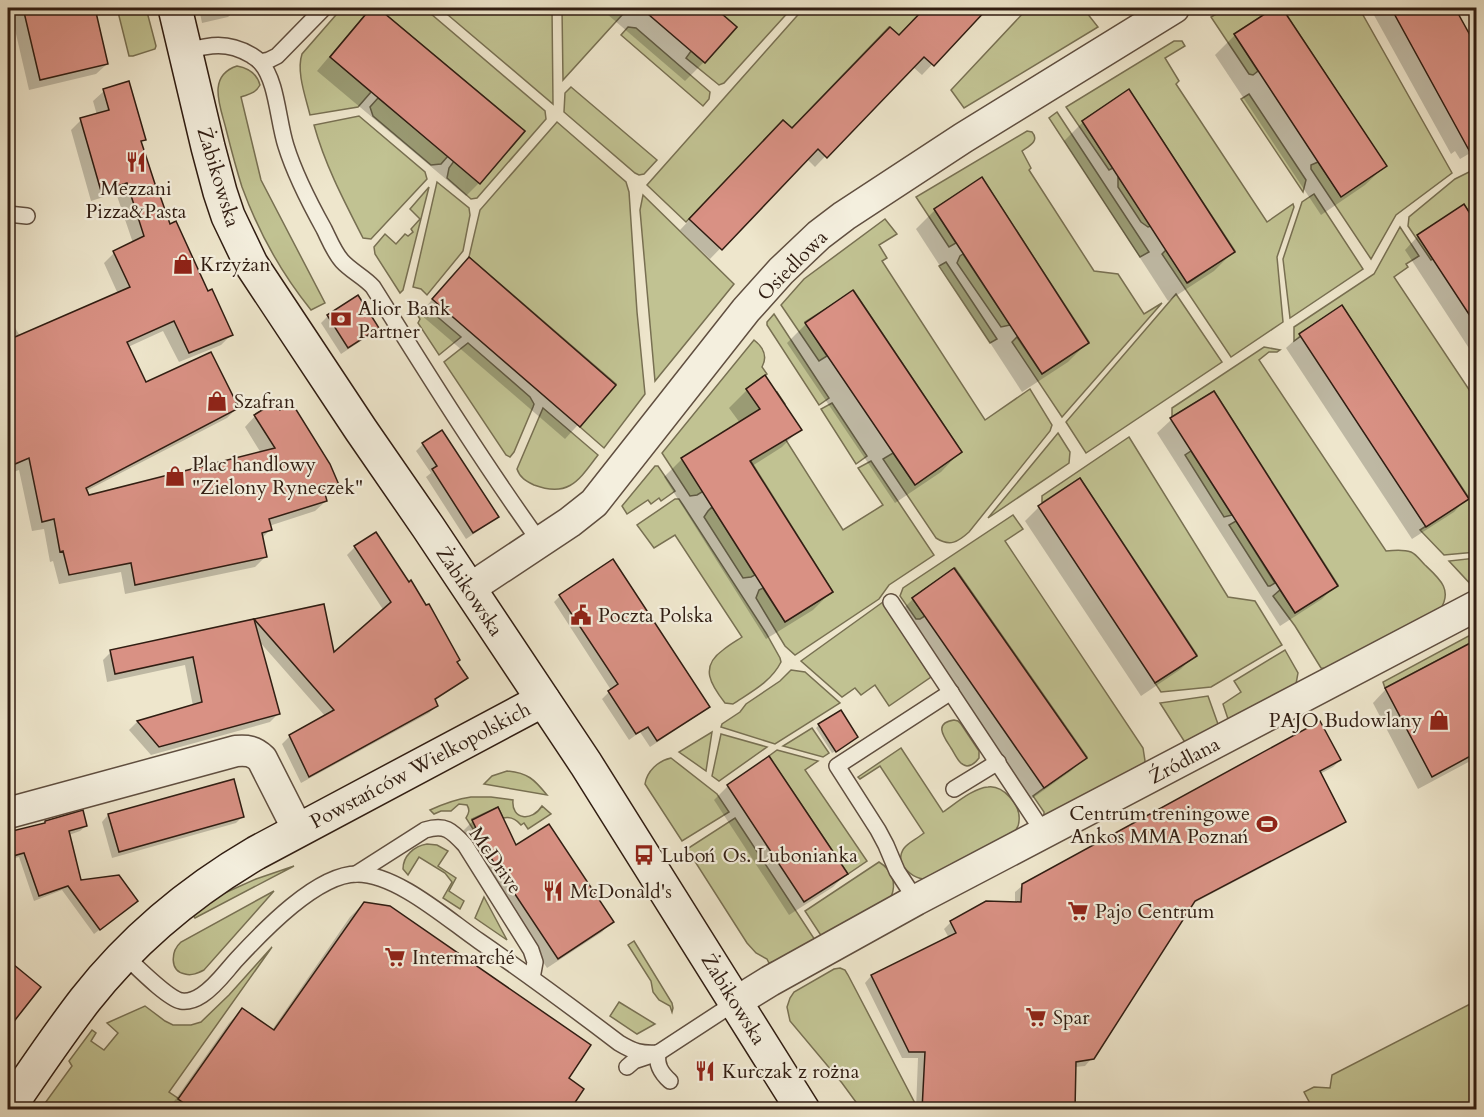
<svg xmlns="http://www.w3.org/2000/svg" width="1484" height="1117" viewBox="0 0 1484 1117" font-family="Cardo,serif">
	<rect width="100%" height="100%" fill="#eee6cc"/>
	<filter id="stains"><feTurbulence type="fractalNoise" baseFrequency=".00333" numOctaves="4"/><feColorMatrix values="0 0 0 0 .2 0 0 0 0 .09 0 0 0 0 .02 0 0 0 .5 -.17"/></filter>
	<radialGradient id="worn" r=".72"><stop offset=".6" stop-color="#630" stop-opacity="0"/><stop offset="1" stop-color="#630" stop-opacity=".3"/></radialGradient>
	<!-- green -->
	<g fill="#c1c292" stroke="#787052" stroke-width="1.5">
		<path d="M117,8h29l10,38 -1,3 -22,7h-4z"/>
		<path d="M342,8h29l-41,49 41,35 -13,15 -48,8c-4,-17 -14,-43 -8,-61z"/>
		<path d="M378,8h46l121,103 1,8 -69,79 -6,1 -24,-21 2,-10 5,-7 26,22 45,-52z"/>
		<path d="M454,8h98l1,96 -105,-89z"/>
		<path d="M562,8h52l8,7 -59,65z"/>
		<path d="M715,8h77l-68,75 -5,2 -33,-27 5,-7 14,12 32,-36z"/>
		<path d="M804,8h121l-26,28 -10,-9 -97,101 -9,-8 -97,102 -39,-37z"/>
		<path d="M1028,8h55l15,19 -134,81 -13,-18z"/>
		<path d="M1227,8h47l-40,26 24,37 -5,4 -4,-1 -38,-57z"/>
		<path d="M1282,8h77l93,165 -56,42 -25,44 -60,-90v-4l7,-3 23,34 45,-30z"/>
		<path d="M628,27l8,1 74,64 -1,7 -6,7 -82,-71z"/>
		<path d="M1174,41h8l3,5 -20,12 14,23 -3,3 91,138 26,-18 1,3 -17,50 6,65 -52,35 -69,-103 4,-4 22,33 47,-32 -106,-161 -47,31 31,47 -4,2 -43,-63z"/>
		<path d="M237,66c11,2 20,8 23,19 -5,9 -11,9 -19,12l20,83 64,123 -14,7c-29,-36 -53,-79 -69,-123 -6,-19 -11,-38 -16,-58 -5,-21 -20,-53 11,-63z"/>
		<path d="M571,87l86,73 -13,14 -5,1 -4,-2 -71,-61 1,-19z"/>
		<path d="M1249,94l57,86 -3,12 -62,-93z"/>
		<path d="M378,98l70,58 -7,8 -10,1 -58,-49 -3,-9z"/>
		<path d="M1057,112l92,140 -9,5 -91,-139z"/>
		<path d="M359,116l66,56 2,7 -56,60 -8,-1c-19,-37 -38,-73 -49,-113z"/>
		<path d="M557,122l69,60 3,10 8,120 8,82 -41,54 -24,-21 36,-43 -147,-127 11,-47z"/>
		<path d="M1027,131l5,1c8,9 -3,14 -10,19l9,17 -2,2 65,101 24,3 26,40 18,-11 -100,114 -50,-75 5,-5 25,37 47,-32 -107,-164 -48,31 22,34 -7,4 -33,-50z"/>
		<path d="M1471,171l5,9v43l-12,-18 -31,54 -2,1 -23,-34 1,-9 46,-38z"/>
		<path d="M1118,176l33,50 -3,1 -7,-5 -23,-35z"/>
		<path d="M437,182l32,26 1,7 -7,36 -36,44 -6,-6 -8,-2z"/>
		<path d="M429,187l-26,103 -3,3 -25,-39 -1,-7 11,-13 11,10 9,-10 3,2 5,-4 -2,-3 9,-10 -10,-10z"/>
		<path d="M1314,194l49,75 -73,49 -7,-59 19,-57z"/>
		<path d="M643,195l91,89 -79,97 -15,-171z"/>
		<path d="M885,219l12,15 -18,11 8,13 -5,3 103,159 45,-31 22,36 -2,6 -81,101c-11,10 -19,15 -33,6l-53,-79 10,-6 22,32 47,-33 -108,-161 -49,31 22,34 -8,5 -38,-56 23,-26z"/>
		<path d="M1400,227l19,29 -13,8 2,3 -14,10 82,123v152l-32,3 -24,-25 49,-32 -127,-192 -42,27 1,3 -7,5v-14l80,-53z"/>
		<path d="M963,254l47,71 -9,2 -44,-64 3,-7z"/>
		<path d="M946,262l51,77 -7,4 -51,-77z"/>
		<path d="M1176,294l46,68 -136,91 -20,-31z"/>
		<path d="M427,308l34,29 -22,18 -21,-32 2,-4 -2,-3 4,-2z"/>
		<path d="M774,314l55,84 -10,7 -52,-80v-3z"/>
		<path d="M754,340c9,7 14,16 8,27l5,7 -21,15 12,16 19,-13 8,12 -15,11 73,115 40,-25 -25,-37 13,-7 63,94 -45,30 -10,14 -84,56 -10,-9 -29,-48 3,-8 4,-2 22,34 48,-30 -103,-164 -28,64 -5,3 -7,1 -28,-43z"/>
		<path d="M468,343l62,54 4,7 -1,3 -19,45 -4,5 -4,-2 -62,-93z"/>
		<path d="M1264,347l16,3 -3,2h-8l-10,8 127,191c8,-1 17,-2 25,1 5,2 10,9 14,13 15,14 28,25 15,45l-112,59 -7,-1 -26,-42 -22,-30 7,-6 15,23 43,-28 -124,-194 -42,26v-9z"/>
		<path d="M832,403l35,53 -11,8 -35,-55z"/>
		<path d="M543,408l55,47c-19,25 -29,43 -64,30 -8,-4 -14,-7 -17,-16z"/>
		<path d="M1058,433l12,19 -1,11 -81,55z"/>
		<path d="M1129,437l99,160 27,4 27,44 -71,42 -50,5 -6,-9 42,-28 -117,-177 -38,25v-7z"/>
		<path d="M1191,451l41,64 -8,2 -39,-62z"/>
		<path d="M655,466h3l17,25 -14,10 -2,-3 -8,6 -3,-4 -21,14 -5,-8z"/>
		<path d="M675,499h4l4,6 83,128 14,25 1,4c-10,20 -30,30 -48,42l-8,-1c-14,-18 -26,-36 -2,-53 6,-5 13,-9 19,-13l-67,-102 -21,13 -17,-23z"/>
		<path d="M712,507l43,68 -4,2 -8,1 -39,-61 4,-6z"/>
		<path d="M1013,515l10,14 -18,12 138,207 2,13 -1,2 -95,52h-5v-3l-11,-16 54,-39 -132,-189 -43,30 13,18 -5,3h-4l-16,-23 3,-8z"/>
		<path d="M1236,521l39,62 -5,3h-2l-39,-61z"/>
		<path d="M1476,558v32l-27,-29z"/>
		<path d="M883,602l48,75 -42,29 -14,-21 -14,10 -6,-7 -13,9 -41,-36z"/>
		<path d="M1476,632v8l-91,48 -2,-6z"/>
		<path d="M1285,650l13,23 -2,11 -67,38 -6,-18 18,-12 -7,-11z"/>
		<path d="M791,670l14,2 35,31 -65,41 -54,-17 1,-3 18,-12 6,-8 34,-23z"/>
		<path d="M1208,696l11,31 -33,17 -26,-41z"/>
		<path d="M954,720l4,1 3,3 18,27v7c-3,4 -7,8 -12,8 -8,-1 -12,-12 -16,-18 -7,-11 -18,-25 3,-28z"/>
		<path d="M812,728l17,25 -6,4 -40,-11z"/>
		<path d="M712,732l-6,39 -27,-19z"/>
		<path d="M721,734l46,13 -48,34 -7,-5z"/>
		<path d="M901,748l42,64c12,-8 30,-24 45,-25 15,-2 33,18 31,34 0,6 -4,11 -9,16l-81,42c-12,1 -20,-5 -28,-15 -3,-19 11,-21 23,-31l-44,-67 -20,13 -2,-2z"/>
		<path d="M777,750l41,11 -13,9 62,91 -19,13 -79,-118z"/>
		<path d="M671,758l46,36 12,18 -47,29 -37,-57c2,-13 13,-23 26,-26z"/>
		<path d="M507,771c21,2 27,8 40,24l-63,-11 8,-8z"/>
		<path d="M471,797h20l22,3c-2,20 19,22 29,6l9,8 -23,15 -4,-6 -3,2c-5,-6 -10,-9 -18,-7l-5,-11 -26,12 4,8 -3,2 -7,-11c3,-5 4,-8 1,-13l-8,-1 -8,7h-10l-7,3 -4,-4c13,-6 27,-11 41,-13z"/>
		<path d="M735,818l80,122 -39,21 -7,2 -2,-4 -11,-6 -9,-10 -60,-94z"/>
		<path d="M427,844l10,1 11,6 -10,15 18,12 -7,13 15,10 -4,8 -17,-11 9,-16 -7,-9 -26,-16 -11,18 -5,-6c0,-13 11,-23 24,-25z"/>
		<path d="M879,862c13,8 18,21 12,35l-69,40 -17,-26z"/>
		<path d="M294,866l-99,52 -3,-4 26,-18 38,-17z"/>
		<path d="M274,891l-70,79c-6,3 -12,6 -19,4 -16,-3 -14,-23 -4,-32z"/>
		<path d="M484,897l23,43 -32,-22z"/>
		<path d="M634,941l38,62 1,5 -1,4 -2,-6 -11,-6 -6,-8 -2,-11 -23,-36z"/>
		<path d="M272,947l-103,145 25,17 -154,1 32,-44 -3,-5 23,-31 4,3 -5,8 13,9 14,-17 -11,-10 38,-17 20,15 8,4h18l10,-3 28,-27z"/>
		<path d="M840,968l5,2 3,5 70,134h-57l-19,-26 -52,-62 -3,-14 3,-9 4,-6 40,-23z"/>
		<path d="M1476,1001v108h-163l-9,-17 10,-5 16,1 2,-13z"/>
		<path d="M619,1002l36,22 -18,10 -27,-18z"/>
	</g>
	<!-- shadow -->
	<g fill="#0003">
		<path d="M10,8h84l13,56 -11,10 -67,16z"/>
		<path d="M199,8h39l-10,9 -26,6z"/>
		<path d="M373,8h3l147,123 -44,52 -13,13 -149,-125 43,-51z"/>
		<path d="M600,8h113l22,19 -31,35 -19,19z"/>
		<path d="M926,8h60l-64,67 -10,-9 -97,101 -8,-8 -97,100 -30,-29 93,-98 19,-2 106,-93z"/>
		<path d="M1276,8h4l105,158 -20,19 -44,30 -106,-160 20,-20z"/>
		<path d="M1370,8h84l22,42v103l-2,2 -2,-3 -12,7 -5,-8 -4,3z"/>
		<path d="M104,91l41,48 -5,4 30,83 61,109 -10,10 -42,17 -16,-31 -35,16 17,37 92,24 -10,10 -141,73 2,6 173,-44 -16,-26 10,-11 19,-12 63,81 -10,10 -3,1 2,5 -11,10 -46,15 1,4 -8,8 3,19 -10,10 -130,27 -4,-22 -62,12 -6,-23 -3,1 -6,-33 -12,2 -13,-61 -11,4v-158l12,20 98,-42 -14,-31 10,-10 19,-10 -17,-50 -25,8 -20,-71 10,-10 16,-5 -4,-14z"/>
		<path d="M1083,122l150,130 -19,19 -46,30 -104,-160z"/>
		<path d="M1464,207l12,19v133l-71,-109 13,-14z"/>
		<path d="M935,210l152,133 -19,19 -46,30 -106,-163z"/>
		<path d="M455,272l159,113 -49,54 -145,-125z"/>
		<path d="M328,316l49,12 -7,7 -29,19 -20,-31z"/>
		<path d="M806,324l154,128 -19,20 -46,31 -108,-160z"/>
		<path d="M1300,335l167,163 -13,14 -42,27 -126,-191z"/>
		<path d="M747,390l53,39 -18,18 -30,19 79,126 -18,18 -47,29 -102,-162 18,-18 58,-36 -11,-15z"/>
		<path d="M1213,393l123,192 -14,14 -42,27 -123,-193 14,-13z"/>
		<path d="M423,444l74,73 -7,6 -24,16 -40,-62 5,-4 -15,-22z"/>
		<path d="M1039,507l156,148 -14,14 -40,27 -116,-175z"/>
		<path d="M355,547l101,115 10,16 -8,7 -24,16 3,5 -8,7 -128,70 -19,-39 8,-8 35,-20 -67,-76 20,74 -8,8 -119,33 -22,-25 8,-8 56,-16 -8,-41 -78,17 -4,-22 8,-8 143,-30 1,-1 68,-15 10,49 51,-44 -37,-56z"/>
		<path d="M560,596l148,111 -7,6 -51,34 -10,-15 -11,8 -27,-41 9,-9 -57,-88z"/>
		<path d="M913,599l172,158 -14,14 -41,29 -131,-187z"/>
		<path d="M1476,642v116l-58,31 -45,-86 13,-14z"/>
		<path d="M819,725l34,15 -21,13 -16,-25z"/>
		<path d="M769,758l77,116 -13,13 -44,28 -75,-115 14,-14z"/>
		<path d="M1340,760l-7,7 -13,7 24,48 -7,6 -147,77 -98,153 -7,8 -10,1 -1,43h-158l2,-52h-16l-37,-75 6,-7 78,-38 -5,-9 7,-7 64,-19v-11l8,-7z"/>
		<path d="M108,815l135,1 -7,7 -124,35 -10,-36z"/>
		<path d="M473,821l43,26 96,74 -10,11 -55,36 -68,-103 -16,-34z"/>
		<path d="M46,822l40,4 -6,5 -11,4 10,47 57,19 -42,33 -32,-44 -28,11 -15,-44 -11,3v-27l34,-8z"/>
		<path d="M364,903l204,207h-400l61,-87 13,-13 30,20 78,-113z"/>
		<path d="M8,962l31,25 -31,38z"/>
	</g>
	<!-- building -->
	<g fill="#d99184" stroke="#301d12" stroke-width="1.5">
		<path d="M23,8h72l13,56 -68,16z"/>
		<path d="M371,8h7l147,123 -45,53 -150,-127z"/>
		<path d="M641,8h74l22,19 -32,36z"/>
		<path d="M925,8h63l-54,58 -10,-9 -97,101 -9,-9 -96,101 -33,-31 94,-99 9,8 98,-101 9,8z"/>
		<path d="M1274,8h8l105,158 -46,31 -107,-163z"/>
		<path d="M1391,8h64l21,38v117z"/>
		<path d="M129,81l17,59 -5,1 15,46h1l13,37 6,-3 32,70 4,-2 21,46 -44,18 -15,-32 -47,21 19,40 65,-30 28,56 -153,80 3,7 186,-47 -21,-33 21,-13 5,8 12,-7 38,61 9,21 -15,5 3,11 -58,18 3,11 -10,3 5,24 -132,28 -4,-22 -62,12 -6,-24 -3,1 -6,-33 -12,3 -13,-64 -21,9v-127l122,-53 -17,-36 31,-15 -17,-53 -26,8 -21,-73 29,-8 -6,-21z"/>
		<path d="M1129,89l106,163 -48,31 -105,-162z"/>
		<path d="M982,177l107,166 -47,31 -108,-165z"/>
		<path d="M1464,204l12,19v102l-59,-90z"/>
		<path d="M469,257l147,128 -36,42 -148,-128z"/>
		<path d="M853,290l109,162 -47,33 -110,-162z"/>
		<path d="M358,295l21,33 -31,20 -21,-33z"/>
		<path d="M1342,305l127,194 -43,28 -127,-193z"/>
		<path d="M765,375l37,55 -52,31 83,131 -48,30 -104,-164 79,-49 -14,-20z"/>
		<path d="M1214,391l124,195 -43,27 -125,-195z"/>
		<path d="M442,430l57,87 -26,16 -41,-64 5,-3 -15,-23z"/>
		<path d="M1080,478l117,178 -42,27 -117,-177z"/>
		<path d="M376,532l33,50 2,-2 15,25 3,-1 31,56 -3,2 11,16 -33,21 3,7 -129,71 -20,-42 45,-25 -80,-91 70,-15 10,48 57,-50 -37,-56z"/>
		<path d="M613,559l97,148 -53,34 -9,-14 -12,7 -28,-43 10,-7 -59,-89z"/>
		<path d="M954,568l133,190 -43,30 -132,-190z"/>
		<path d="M254,619l26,95 -121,33 -22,-26 65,-19 -9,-45 -78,17 -5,-24z"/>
		<path d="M1476,640v113l-44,24 -47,-89z"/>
		<path d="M841,710l17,27 -22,15 -18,-28z"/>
		<path d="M1320,721l21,39 -21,11 26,51 -151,79 -101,158 -18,3 -1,48h-153l3,-58h-16l-38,-77 85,-42 -6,-12 36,-20 35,1 1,-18z"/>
		<path d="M769,756l79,118 -44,28 -77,-117z"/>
		<path d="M234,779l10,38 -125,35 -11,-38z"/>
		<path d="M498,807l18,38 33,-21 65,98 -56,37 -69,-104 -17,-35z"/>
		<path d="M83,810l4,16 -18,5 12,49 38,-5 19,26 -38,29 -32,-44 -29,10 -15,-43 -11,3 -5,-22v-2l37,-9v-2z"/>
		<path d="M364,902l26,4 201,139 -22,33 15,11 -14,21h-376l-16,-11 64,-91 32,22z"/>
		<path d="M8,960l33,27 -33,42z"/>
	</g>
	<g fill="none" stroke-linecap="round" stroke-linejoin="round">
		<!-- lane casing -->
		<g stroke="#604f40" stroke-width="18">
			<g id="lane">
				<path d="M185,51c25,-6 42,-10 66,4 3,2 8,5 10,8 16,18 17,59 25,83 9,29 23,56 38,83 5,10 10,23 18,32 9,10 22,16 31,26 54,86 108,173 167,255"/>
				<path d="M260,62l9,-2 8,-4 47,-48"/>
				<path d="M8,214l19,2"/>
				<path d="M891,602l153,231"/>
				<path d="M954,789l44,-27"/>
				<path d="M356,874l69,-44c20,-6 26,0 40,15l66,105 4,12 -3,16"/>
				<path d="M916,900l-19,-29 -11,-26 -8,-15 -41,-64 114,-74"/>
				<path d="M124,955c12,11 43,43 57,46 7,1 15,-2 21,-6 14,-9 24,-24 35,-36 26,-28 80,-85 120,-85 40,0 90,45 122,67 48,33 94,67 140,102 15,9 22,11 39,10"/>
				<path d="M658,1053c-2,12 3,20 12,28"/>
				<path d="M627,1067l7,-6 24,-8 78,-51"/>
			</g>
		</g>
		<!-- street casing -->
		<g stroke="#604f40" stroke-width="33">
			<g id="street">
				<path d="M469,589l101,-67 24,-19 152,-193 35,-39 38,-36 25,-19 119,-78 211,-130"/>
				<path d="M8,813l228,-62c11,-1 18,0 26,8l36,71"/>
				<path d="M736,1002l34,-21 146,-81 560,-294"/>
			</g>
		</g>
		<!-- secondary casing -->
		<g stroke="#301d12" stroke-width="36">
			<g id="secondary">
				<path d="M175,8l33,139 12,45 8,24 23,48 110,166 67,97 158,237 217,346"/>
				<path d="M8,1109c25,-37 50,-74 77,-109 47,-60 106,-109 171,-147l287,-153"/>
			</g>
		</g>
		<!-- lane -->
		<use href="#lane" stroke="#f4efde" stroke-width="15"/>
		<!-- street -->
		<use href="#street" stroke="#f4efde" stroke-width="30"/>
		<!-- secondary -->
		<use href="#secondary" stroke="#f4efde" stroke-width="33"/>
	</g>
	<!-- icons -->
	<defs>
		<g id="restaurant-bare" transform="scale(1.62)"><path d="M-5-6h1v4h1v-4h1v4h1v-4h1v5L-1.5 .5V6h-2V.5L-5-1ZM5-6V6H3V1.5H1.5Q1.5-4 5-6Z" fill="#8f2418" stroke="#f4efde" stroke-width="2.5" paint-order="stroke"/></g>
		<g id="shop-bare" transform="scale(1.62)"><path d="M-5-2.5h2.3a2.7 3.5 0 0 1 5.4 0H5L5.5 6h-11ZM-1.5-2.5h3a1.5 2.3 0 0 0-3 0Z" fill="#8f2418" stroke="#f4efde" stroke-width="2.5" paint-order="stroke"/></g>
		<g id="bank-bare" transform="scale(1.62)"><path d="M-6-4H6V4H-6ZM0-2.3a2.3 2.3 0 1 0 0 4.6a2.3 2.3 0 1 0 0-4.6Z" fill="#8f2418" stroke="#f4efde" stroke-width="2.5" paint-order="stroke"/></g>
		<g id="civic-bare" transform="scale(1.62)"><path d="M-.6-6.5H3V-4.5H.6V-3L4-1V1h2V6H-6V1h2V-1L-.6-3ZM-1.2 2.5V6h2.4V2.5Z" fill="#8f2418" stroke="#f4efde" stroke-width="2.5" paint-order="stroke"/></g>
		<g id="stadium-bare" transform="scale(1.62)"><path d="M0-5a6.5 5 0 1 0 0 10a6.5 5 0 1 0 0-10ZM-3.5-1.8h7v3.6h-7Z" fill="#8f2418" stroke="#f4efde" stroke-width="2.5" paint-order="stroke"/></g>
		<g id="bus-bare" transform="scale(1.62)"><path d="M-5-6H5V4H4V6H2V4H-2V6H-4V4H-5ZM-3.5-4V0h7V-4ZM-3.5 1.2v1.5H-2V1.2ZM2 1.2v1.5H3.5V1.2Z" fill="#8f2418" stroke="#f4efde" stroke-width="2.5" paint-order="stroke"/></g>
		<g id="supermarket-bare" transform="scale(1.62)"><path d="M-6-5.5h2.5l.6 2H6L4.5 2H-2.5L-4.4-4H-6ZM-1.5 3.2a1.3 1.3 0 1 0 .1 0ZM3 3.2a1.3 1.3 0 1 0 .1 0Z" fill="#8f2418" stroke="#f4efde" stroke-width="2.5" paint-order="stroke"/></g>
	</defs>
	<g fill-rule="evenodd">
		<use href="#restaurant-bare" x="136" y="162"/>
		<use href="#shop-bare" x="183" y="264"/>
		<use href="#bank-bare" x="341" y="319"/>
		<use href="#shop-bare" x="217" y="401"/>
		<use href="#shop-bare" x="175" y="476"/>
		<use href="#civic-bare" x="581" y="615"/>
		<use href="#shop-bare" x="1439" y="720"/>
		<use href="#stadium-bare" x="1267" y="824"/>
		<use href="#bus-bare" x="644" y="855"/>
		<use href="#restaurant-bare" x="553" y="891"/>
		<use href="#supermarket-bare" x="1078" y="911"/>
		<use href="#supermarket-bare" x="395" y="957"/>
		<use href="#supermarket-bare" x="1036" y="1017"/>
		<use href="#restaurant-bare" x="705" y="1071"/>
	</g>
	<g text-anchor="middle" stroke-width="4.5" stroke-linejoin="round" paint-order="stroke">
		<!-- street labels -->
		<g font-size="20" fill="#301d12" stroke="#f4efde">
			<text transform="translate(219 177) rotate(73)" y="7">Żabikowska</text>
			<text transform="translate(792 265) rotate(-45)" y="7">Osiedlowa</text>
			<text transform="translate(470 591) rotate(56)" y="7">Żabikowska</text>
			<text transform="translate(1184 760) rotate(-28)" y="7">Źródlana</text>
			<text transform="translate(420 765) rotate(-28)" y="7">Powstańców Wielkopolskich</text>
			<text transform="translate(496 860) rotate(55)" y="7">McDrive</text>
			<text transform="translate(734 999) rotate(58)" y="7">Żabikowska</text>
		</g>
		<!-- poi labels -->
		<g font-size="20" fill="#301d12" stroke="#f4efde" text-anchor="start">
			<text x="136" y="195" text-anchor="middle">Mezzani<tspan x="136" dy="23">Pizza&amp;Pasta</tspan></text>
			<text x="200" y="271">Krzyżan</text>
			<text x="358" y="315">Alior Bank<tspan x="358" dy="23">Partner</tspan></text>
			<text x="234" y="408">Szafran</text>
			<text x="192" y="471">Plac handlowy<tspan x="192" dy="23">"Zielony Ryneczek"</tspan></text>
			<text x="598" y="622">Poczta Polska</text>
			<text x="1422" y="727" text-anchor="end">PAJO Budowlany</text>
			<text x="1250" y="820" text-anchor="end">Centrum treningowe<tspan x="1250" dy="23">Ankos MMA Poznań</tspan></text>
			<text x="661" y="862">Luboń Os. Lubonianka</text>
			<text x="570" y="898">McDonald's</text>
			<text x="1095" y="918">Pajo Centrum</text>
			<text x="412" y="964">Intermarché</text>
			<text x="1053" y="1024">Spar</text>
			<text x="722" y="1078">Kurczak z rożna</text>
		</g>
	</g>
	<!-- margin -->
	<rect width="1484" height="1117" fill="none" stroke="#eee6cc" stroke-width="30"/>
	<rect x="9" y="9" width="1466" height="1099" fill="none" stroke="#301d12" stroke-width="3"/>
	<rect x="15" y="15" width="1454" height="1087" fill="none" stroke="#301d12" stroke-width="1.5"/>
	<rect width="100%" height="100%" filter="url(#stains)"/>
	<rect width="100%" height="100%" fill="url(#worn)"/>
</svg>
